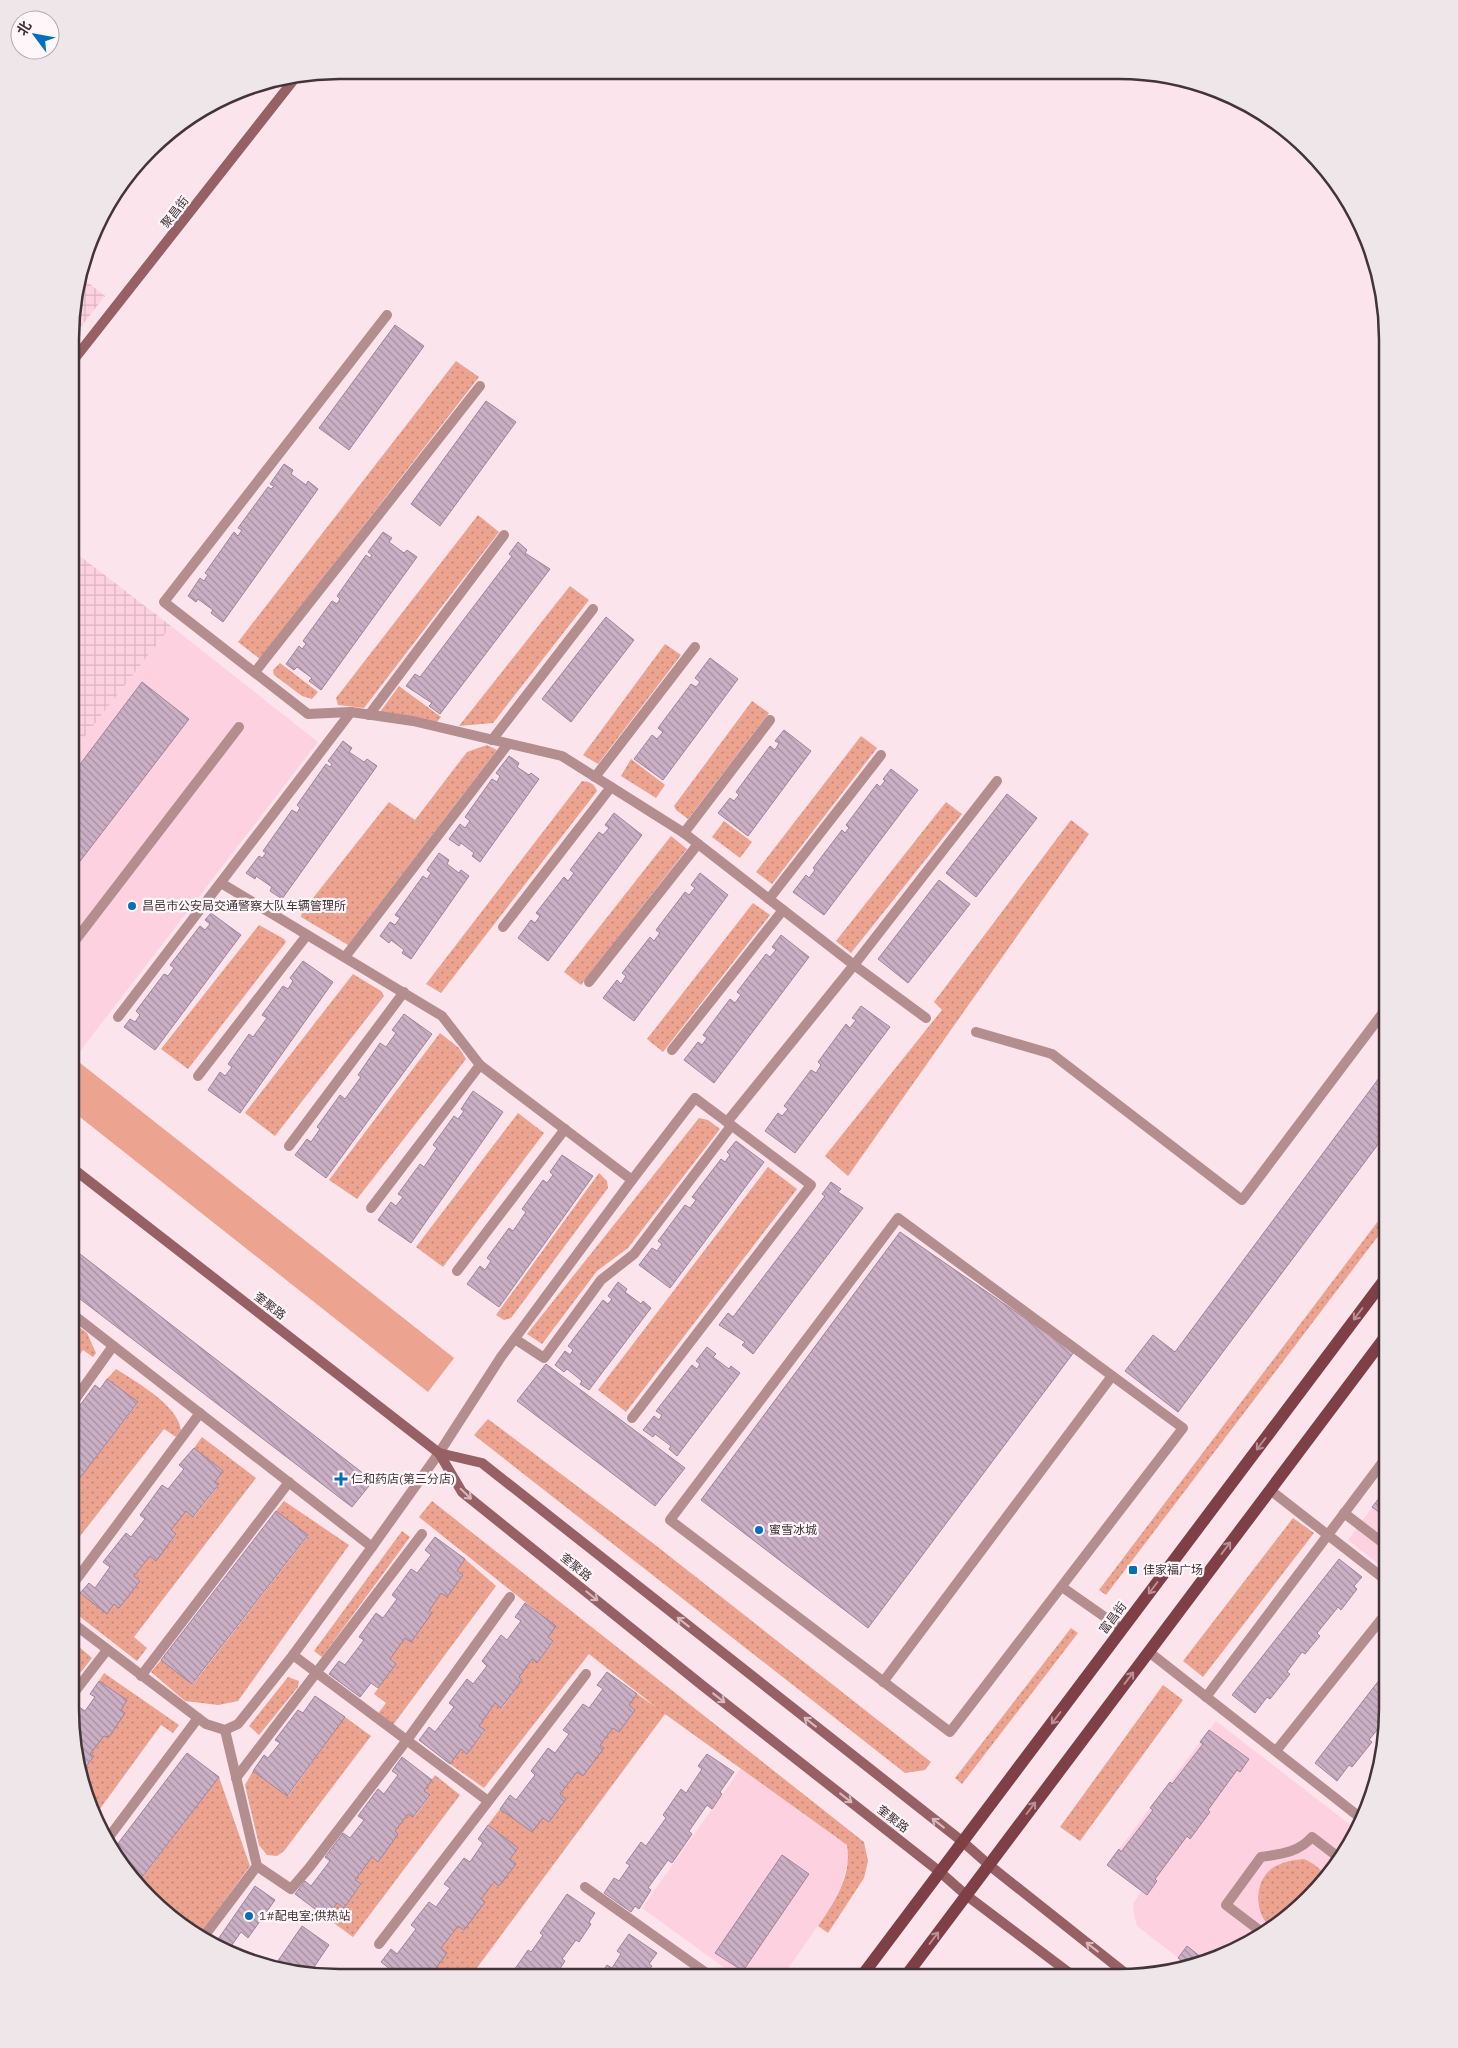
<svg xmlns="http://www.w3.org/2000/svg" width="1458" height="2048" viewBox="0 0 1458 2048" font-family="'IBM Plex Sans','Noto Sans SC',sans-serif">
	<defs>
		<pattern id="industrial-grid" width="8" height="8" patternUnits="userSpaceOnUse" patternTransform="scale(1.25)"><rect width="8" height="8" fill="#fed1e1"/><path d="M0 4h8M4 0v8" fill="none" stroke="#dbb4c2"/></pattern>
		<pattern id="garden-dots" width="8" height="8" patternUnits="userSpaceOnUse" patternTransform="scale(1.25)"><rect width="8" height="8" fill="#eca38f"/><path d="M2 2h.1M6 6h.1" fill="none" stroke="#c18676" stroke-width="1.8" stroke-linecap="round"/></pattern>
		<pattern id="building-back-hatch" width="6" height="6" patternUnits="userSpaceOnUse" patternTransform="scale(1.25)"><rect width="6" height="6" fill="#cbafc5"/><path d="M-1 5l2 2M0 0l6 6M5-1l2 2" fill="none" stroke="#a68fa1"/></pattern>
	</defs>
	<rect width="100%" height="100%" fill="#fbe4ec"/>
	<!-- built -->
	<g fill="#fed1e1">
		<path d="M171,626l147,116 -247,321 1,-310z"/>
		<path d="M1388,1486l-1,85 -39,-31z"/>
		<path d="M1216,1721l141,109 -14,29 -47,52 -58,39 -48,17 -53,-41 -3,-11 -1,-11 8,-13 -34,-26z"/>
		<path d="M741,1768l106,77 2,14 -12,40 -55,78h-45l-95,-69z"/>
	</g>
	<!-- industrial -->
	<g fill="url(#industrial-grid)">
		<path d="M81,277l24,19 -33,42v-35z"/>
		<path d="M72,550l99,76 -99,127z"/>
	</g>
	<!-- grass -->
	<path fill="#eca38f" d="M75,1059l379,299 -26,34 -357,-282v-47z"/>
	<!-- garden -->
	<g fill="url(#garden-dots)">
		<path d="M456,361l23,16 -219,282 -22,-17z"/>
		<path d="M478,515l21,17 -135,176 -26,-3 -2,-7z"/>
		<path d="M570,586l19,14 -96,123 -34,3z"/>
		<path d="M665,644l16,11 -83,109 -15,-9z"/>
		<path d="M280,663l38,29 -6,7 -10,-3 -28,-21 -1,-5z"/>
		<path d="M399,686l42,31 -5,6 -56,-11z"/>
		<path d="M752,701l17,12 -81,106 -12,-9 -2,-4z"/>
		<path d="M861,736l16,12 -105,136 -16,-12z"/>
		<path d="M487,745l10,5 -149,195 -47,-28 1,-5 87,-110 26,18 52,-68z"/>
		<path d="M631,759l34,26 -9,13 -35,-22z"/>
		<path d="M582,781c8,1 12,2 15,10l-156,202 -15,-9z"/>
		<path d="M946,802l16,12 -111,139 -15,-12z"/>
		<path d="M1071,820l18,14 -241,342 -23,-20 117,-146 -8,-8z"/>
		<path d="M724,821l28,21 -12,16 -28,-21z"/>
		<path d="M671,836l16,13 -106,136 -17,-13z"/>
		<path d="M753,903l17,12 -107,137 -16,-13z"/>
		<path d="M259,925l25,14 2,3 -98,127 -27,-20z"/>
		<path d="M353,974l28,17 3,5 -109,140 -30,-23z"/>
		<path d="M440,1033l19,15 7,11 -109,140 -28,-19z"/>
		<path d="M518,1113l26,20 -101,134 -27,-20z"/>
		<path d="M699,1118l9,2 12,9 -92,119 -31,23 -55,73 -15,-10z"/>
		<path d="M768,1167l29,22 -171,223 -28,-22z"/>
		<path d="M599,1173l8,8 1,7 -97,130 -7,2 -8,-5z"/>
		<path d="M1388,1208v15l-282,372 -7,-5z"/>
		<path d="M71,1321l16,12 9,20 -3,4 -10,-7 -12,16z"/>
		<path d="M116,1369c20,13 62,36 65,61l-5,7 -12,-8 -94,120v-58l68,-88 -31,-24z"/>
		<path d="M488,1419l166,125 277,218 -6,8 -20,3 -431,-338z"/>
		<path d="M202,1437l54,41 -122,159 13,11 -10,13 -67,-52v-3l10,-13 27,20 7,-9 5,4 21,-27 -6,-5 16,-20 6,4 20,-25 -5,-5 15,-19 8,6 25,-32 -4,-3 8,-11 -29,-23z"/>
		<path d="M284,1501l65,44 -111,156 -20,4 -33,-4 -34,-29 10,-12 32,24 115,-148 -32,-25z"/>
		<path d="M432,1501l432,341 4,19 -4,17 -36,55 -10,-7c17,-24 34,-50 29,-81l-182,-131 -194,262h-51l3,-5 7,5 11,-28 17,-22 6,4 17,-31 13,-17 5,3 17,-21 -6,-5 8,-11 -30,-23 12,-16 43,9 6,4 17,-23 -6,-5 17,-22 6,4 17,-31 13,-17 6,4 16,-22 -6,-5 8,-11 19,13 -67,-53 -105,134 -34,-24 11,-15 6,5 18,-23 -6,-5 16,-23 7,5 20,-28 -3,-3 13,-18 5,4 16,-21 -5,-5 7,-11 -136,-109z"/>
		<path d="M1293,1518l21,15 -111,144 -20,-16z"/>
		<path d="M402,1531l8,6 -88,120 -8,-6z"/>
		<path d="M465,1559l31,27 -103,139 -16,-10 9,-12 -12,-9 22,-30 -6,-5 15,-21 6,4 21,-29 -3,-2 12,-18 6,4 16,-22 -6,-4z"/>
		<path d="M1071,1628l7,5 -116,151 -7,-6z"/>
		<path d="M70,1639l22,19 -11,14 -11,-8z"/>
		<path d="M104,1673l75,52 -6,8 -12,-8 -67,92 -14,-42 14,-19 -4,-2 37,-54 -28,-19z"/>
		<path d="M288,1677l11,4 -1,6 -39,48 -10,-9z"/>
		<path d="M1163,1685l20,15 -103,141 -20,-14z"/>
		<path d="M345,1717l26,19 -87,115 -7,5 -10,-1 -8,-10 -14,-60 8,-14 35,25z"/>
		<path d="M435,1775l25,20 -107,142 -26,-19 10,-15 7,5 17,-23 -6,-5 17,-23 6,4 20,-27 -3,-3 13,-17 6,3 16,-21 -6,-5z"/>
		<path d="M219,1777l31,89 -52,71 -9,-4 -53,-47z"/>
		<path d="M1304,1859c9,4 18,10 22,19l-30,33 -25,17c-16,-14 -18,-44 0,-59 10,-7 21,-9 33,-10z"/>
	</g>
	<!-- building -->
	<g fill="url(#building-back-hatch)" stroke="#9f8499">
		<path d="M395,325l29,21 -75,104 -30,-22z"/>
		<path d="M486,401l30,21 -76,104 -29,-22z"/>
		<path d="M284,464l9,6 -2,4 15,11 2,-4 10,8 -95,133 -12,-9 2,-3 -15,-11 -2,3 -8,-6 12,-18 4,3 4,-6 -3,-2 29,-41 4,4 4,-6 -4,-2 30,-41 3,2 3,-3 -4,-2z"/>
		<path d="M383,532l9,6 -3,4 15,11 3,-3 10,7 -96,133 -12,-9 3,-3 -15,-11 -3,3 -8,-6 13,-18 3,3 4,-5 -3,-3 29,-40 5,3 3,-5 -3,-3 29,-41 4,3 2,-3 -4,-3z"/>
		<path d="M518,542l9,8 -2,3 25,16 -110,145 -11,-8 3,-3 -26,-17 9,-12 5,3 92,-121 -3,-2z"/>
		<path d="M606,617l28,23 -63,82 -29,-23z"/>
		<path d="M710,658l28,21 -75,101 -29,-21 18,-24 5,4 6,-7 -5,-4 33,-44 5,3 4,-5 -5,-4z"/>
		<path d="M142,682l47,37 -118,154 1,-98z"/>
		<path d="M784,730l27,21 -63,85 -30,-23 12,-15 4,3 5,-6 -3,-3 34,-46 5,4 4,-7 -4,-2z"/>
		<path d="M343,741l9,7 -3,4 15,10 3,-3 10,7 -95,133 -12,-8 2,-4 -16,-11 -1,3 -9,-6 13,-17 3,2 4,-5 -3,-2 29,-41 5,3 3,-5 -3,-3 29,-41 4,3 2,-3 -4,-3z"/>
		<path d="M509,756l10,7 -2,4 12,8 2,-2 8,6 -59,83 -8,-6 2,-3 -13,-10 -2,3 -10,-7 11,-15 5,4 5,-7 -5,-4 27,-38 5,3 3,-6 -4,-3z"/>
		<path d="M891,769l27,21 -94,125 -31,-23 13,-17 3,3 6,-8 -2,-2 29,-38 3,3 4,-5 -3,-3 31,-41 3,3 5,-6 -2,-2z"/>
		<path d="M1007,794l30,24 -61,79 -30,-24z"/>
		<path d="M614,813l28,22 -94,126 -30,-23 13,-18 4,3 5,-7 -4,-3 28,-36 4,4 6,-8 -4,-3 29,-38 4,3 6,-7 -4,-3z"/>
		<path d="M439,853l10,7 -2,4 12,9 2,-3 8,6 -58,83 -9,-6 2,-3 -13,-10 -2,3 -9,-7 10,-14 5,3 5,-7 -5,-3 28,-39 4,3 4,-6 -4,-3z"/>
		<path d="M700,873l28,22 -94,126 -31,-23 14,-18 4,4 5,-8 -4,-3 28,-36 4,4 6,-8 -4,-3 29,-38 4,3 6,-7 -4,-3z"/>
		<path d="M939,880l31,24 -62,79 -30,-24z"/>
		<path d="M211,913l30,22 -86,115 -31,-23 6,-8 5,3 5,-7 -4,-4 28,-37 4,2 6,-8 -4,-3 30,-39 5,4 5,-6 -5,-4z"/>
		<path d="M781,935l28,22 -95,126 -30,-23 14,-18 4,3 5,-7 -4,-3 27,-36 5,4 6,-8 -4,-3 29,-38 4,3 6,-7 -4,-3z"/>
		<path d="M303,961l30,21 -93,131 -32,-23 12,-18 5,4 7,-9 -4,-3 21,-30 4,3 14,-19 -5,-3 21,-29 5,3 5,-8 -3,-3z"/>
		<path d="M861,1006l29,21 -95,126 -30,-22 13,-18 4,3 6,-7 -4,-3 27,-36 5,3 5,-8 -3,-3 28,-38 4,4 6,-8 -4,-2z"/>
		<path d="M404,1014l28,20 -106,144 -31,-23 12,-16 4,3 9,-13 -3,-2 23,-32 5,4 16,-22 -3,-2 22,-32 6,4 10,-14 -4,-3z"/>
		<path d="M1388,1066v65l-210,281 -53,-41 28,-36 22,17z"/>
		<path d="M473,1091l30,21 -92,131 -33,-23 13,-18 5,4 7,-9 -5,-3 22,-30 4,3 13,-19 -4,-3 21,-29 4,3 6,-8 -3,-2z"/>
		<path d="M736,1141l28,21 -94,126 -31,-23 13,-17 5,3 5,-7 -4,-3 27,-36 5,3 6,-8 -4,-3 29,-38 4,3 5,-7 -3,-3z"/>
		<path d="M562,1155l31,21 -94,131 -32,-23 13,-18 5,4 6,-9 -4,-3 22,-30 4,3 13,-19 -4,-3 21,-29 4,3 6,-8 -3,-3z"/>
		<path d="M831,1182l10,7 -3,3 25,16 -110,146 -11,-9 3,-3 -26,-17 9,-12 5,4 92,-121 -3,-2z"/>
		<path d="M900,1232l174,120 -206,276 -167,-128z"/>
		<path d="M71,1247l302,234 -21,26 -281,-215z"/>
		<path d="M618,1282l9,7 -2,3 16,12 2,-3 8,7 -62,82 -9,-6 2,-3 -15,-12 -3,3 -9,-7 10,-14 5,4 3,-5 -5,-4 35,-46 5,4 4,-5 -4,-3z"/>
		<path d="M707,1347l9,7 -3,3 16,12 2,-3 9,7 -63,83 -8,-7 2,-3 -16,-12 -2,3 -10,-7 11,-14 5,4 3,-5 -6,-4 36,-46 5,4 3,-5 -4,-3z"/>
		<path d="M546,1364l139,104 -30,38 -138,-105z"/>
		<path d="M107,1379l31,23 -68,89v-60l8,-10 -6,-5 23,-31 5,4z"/>
		<path d="M194,1448l29,23 -8,11 4,2 -26,33 -7,-6 -15,19 5,4 -20,27 -6,-5 -16,20 6,5 -21,27 -5,-4 -7,10 -27,-21 9,-10 6,5 15,-21 -7,-5 23,-29 5,4 14,-18 -5,-4 22,-30 6,4 16,-20 -5,-4z"/>
		<path d="M1388,1494l-1,24 -15,-11 8,-10 3,3z"/>
		<path d="M276,1511l32,24 -116,149 -31,-24z"/>
		<path d="M435,1537l30,22 -8,12 6,4 -16,22 -6,-4 -12,18 3,2 -21,29 -6,-4 -15,21 6,5 -18,24 -7,-5 -11,14 -31,-23 10,-13 6,4 19,-25 -5,-3 17,-24 7,5 14,-19 -5,-4 19,-26 6,4 14,-18 -6,-5z"/>
		<path d="M1339,1559l23,18 -8,9 3,3 -16,21 -3,-3 -21,26 3,3 -15,18 -3,-2 -15,20 3,2 -20,25 -3,-2 -12,16 -23,-18z"/>
		<path d="M525,1603l31,23 -8,11 5,4 -16,22 -5,-4 -13,18 3,3 -21,28 -6,-5 -16,23 6,4 -18,24 -6,-5 -11,15 -31,-24 10,-13 6,5 19,-25 -5,-4 18,-24 6,5 14,-18 -5,-5 19,-26 6,5 14,-19 -6,-4z"/>
		<path d="M1387,1670v52l-2,-2 -16,20 3,2 -20,25 -3,-2 -12,16 -22,-18z"/>
		<path d="M607,1672l30,22 -8,11 6,5 -16,22 -6,-4 -13,17 4,3 -21,28 -6,-4 -17,22 6,5 -17,23 -6,-4 -11,14 -32,-23 10,-14 6,5 19,-25 -4,-4 17,-23 7,5 14,-19 -6,-4 20,-26 6,4 14,-19 -6,-4z"/>
		<path d="M99,1681l28,19 -6,10 4,3 -16,24 -5,-1 -14,18 4,2 -14,19 -5,-13 -5,-49 6,-8 9,6 10,-14 -5,-3z"/>
		<path d="M315,1696l30,21 -58,79 -34,-25 11,-16 4,3 12,-15 -5,-3 23,-30 5,3z"/>
		<path d="M1209,1730l40,29 -9,13 -3,-2 -29,40 2,2 -20,27 -3,-3 -32,43 2,2 -10,14 -40,-30 12,-16 2,3 32,-42 -3,-2 20,-26 2,2 31,-40 -3,-2z"/>
		<path d="M187,1753l32,24 -83,108 -23,-35z"/>
		<path d="M707,1754l27,18 -14,20 2,2 -10,15 -5,-4 -18,26 3,3 -20,29 -4,-3 -20,28 3,2 -12,19 -4,-3 -4,6 -27,-19 10,-15 5,3 11,-16 -4,-2 15,-21 5,4 20,-28 -3,-3 18,-26 5,4 16,-24 -4,-3z"/>
		<path d="M402,1757l30,23 -8,11 6,4 -17,22 -5,-3 -13,17 3,3 -20,28 -6,-5 -17,23 6,4 -17,24 -7,-5 -10,15 -32,-24 10,-13 6,5 19,-25 -5,-4 18,-24 7,5 14,-18 -6,-4 20,-27 6,5 14,-19 -6,-4z"/>
		<path d="M488,1825l30,23 -8,11 6,5 -17,22 -5,-4 -13,17 4,3 -21,28 -6,-4 -17,22 6,5 -17,23 -7,-5 -3,5h-21l-18,-14 10,-13 6,5 19,-25 -5,-4 18,-23 7,5 14,-19 -6,-4 20,-26 6,4 13,-19 -5,-4z"/>
		<path d="M782,1855l27,19 -66,97 -28,-18z"/>
		<path d="M255,1886l20,14 -27,38 -7,-6 -14,20 1,1 -21,-11 1,-2 6,5z"/>
		<path d="M567,1894l28,19 -6,9 2,2 -12,18 -3,-2 -14,19 3,2 -10,15h-45l18,-26 3,2 12,-17 -3,-2z"/>
		<path d="M302,1926l27,19 -21,31 -35,-8z"/>
		<path d="M629,1934l28,19 -8,11 3,2 -8,11h-45l8,-12 5,3 9,-14 -4,-3z"/>
		<path d="M1187,1946l19,15 -16,6 -12,-9z"/>
	</g>
	<g fill="none" stroke-linecap="round" stroke-linejoin="round">
		<!-- lane -->
		<g stroke="#b48d8f" stroke-width="10">
			<path d="M387,315l-223,287 144,112 43,-2 62,9 149,35 122,77 170,132 -127,157 -32,-24 -63,82"/>
			<path d="M255,672l225,-286"/>
			<path d="M369,715l135,-180"/>
			<path d="M492,740l101,-131"/>
			<path d="M595,777l100,-130"/>
			<path d="M684,833l86,-113"/>
			<path d="M769,899l112,-144"/>
			<path d="M503,927l108,-140"/>
			<path d="M71,946l168,-219"/>
			<path d="M345,957l163,-213"/>
			<path d="M589,982l109,-138"/>
			<path d="M118,1017l233,-305"/>
			<path d="M926,1018l-72,-53 143,-184"/>
			<path d="M976,1032l76,22 190,146 146,-194"/>
			<path d="M672,1050l111,-140"/>
			<path d="M198,1076l109,-141"/>
			<path d="M289,1146l115,-154"/>
			<path d="M371,1208l109,-143"/>
			<path d="M898,1218l285,210 -233,304 -280,-212z"/>
			<path d="M457,1271l108,-142"/>
			<path d="M71,1313l301,234"/>
			<path d="M515,1339l29,19 57,-78 33,-26 97,-128"/>
			<path d="M71,1405l42,-59"/>
			<path d="M632,1418l179,-233 -84,-63"/>
			<path d="M1270,1490l117,91"/>
			<path d="M1344,1513l43,33"/>
			<path d="M1062,1587l60,42"/>
			<path d="M70,1588l130,-175"/>
			<path d="M70,1621l136,103 19,6 13,-6 55,-69 79,-108 67,-94 62,-96 131,-177 -152,-115 -38,-49 -221,-133"/>
			<path d="M1149,1652l213,167"/>
			<path d="M293,1655l195,146"/>
			<path d="M141,1676l148,-194"/>
			<path d="M883,1682l229,-306"/>
			<path d="M1206,1697l182,-242"/>
			<path d="M70,1698l37,-48"/>
			<path d="M225,1730l32,136 34,23 18,-21 98,-128 103,-143"/>
			<path d="M1276,1751l111,-139"/>
			<path d="M236,1778l186,-244"/>
			<path d="M1359,1817l12,-15"/>
			<path d="M106,1841l92,-123"/>
			<path d="M585,1887l127,90"/>
			<path d="M1263,1933l-37,-28 35,-48c19,-3 37,-4 51,-20l30,23"/>
			<path d="M202,1939l55,-73"/>
			<path d="M379,1944l207,-270"/>
		</g>
		<!-- secondary -->
		<g stroke="#966064" stroke-width="10">
			<path d="M72,362l224,-285"/>
			<path d="M71,1167l368,286 23,39 241,194 237,186 26,23 110,83"/>
			<path d="M439,1453l43,10 481,379 26,23 141,112"/>
		</g>
		<!-- primary -->
		<g stroke="#7f3f46" stroke-width="12">
			<path d="M861,1977l527,-702"/>
			<path d="M905,1977l483,-644"/>
		</g>
	</g>
	<!-- one-way arrows -->
	<defs><path id="oneway-shaft" d="M-6 0H5M1.5-3L5.5 0L1.5 3" fill="none" stroke-width="1.6" stroke-linecap="round" stroke-linejoin="round" transform="scale(1.25)"/></defs>
	<g stroke="#b89197">
		<use href="#oneway-shaft" transform="translate(1358 1314) rotate(127)"/>
		<use href="#oneway-shaft" transform="translate(1261 1444) rotate(127)"/>
		<use href="#oneway-shaft" transform="translate(1226 1548) rotate(-53)"/>
		<use href="#oneway-shaft" transform="translate(1153 1588) rotate(127)"/>
		<use href="#oneway-shaft" transform="translate(1129 1678) rotate(-53)"/>
		<use href="#oneway-shaft" transform="translate(1056 1718) rotate(127)"/>
		<use href="#oneway-shaft" transform="translate(1031 1808) rotate(-53)"/>
		<use href="#oneway-shaft" transform="translate(934 1938) rotate(-53)"/>
	</g>
	<g stroke="#d4babd">
		<use href="#oneway-shaft" transform="translate(466 1494) rotate(44)"/>
		<use href="#oneway-shaft" transform="translate(592 1596) rotate(39)"/>
		<use href="#oneway-shaft" transform="translate(683 1622) rotate(-142)"/>
		<use href="#oneway-shaft" transform="translate(719 1698) rotate(38)"/>
		<use href="#oneway-shaft" transform="translate(810 1722) rotate(-142)"/>
		<use href="#oneway-shaft" transform="translate(846 1798) rotate(38)"/>
		<use href="#oneway-shaft" transform="translate(938 1823) rotate(-142)"/>
		<use href="#oneway-shaft" transform="translate(1092 1947) rotate(-142)"/>
	</g>
	<!-- markers -->
	<g fill="#036eba" stroke="#fef6f9" stroke-width="2">
		<circle cx="132" cy="906" r="5"/>
		<path d="M338.5 1471.5h5v5h5v5h-5v5h-5v-5h-5v-5h5z"/>
		<circle cx="759" cy="1530" r="5"/>
		<rect x="1128" y="1565" width="10" height="10" rx="2.5"/>
		<circle cx="249" cy="1916" r="5"/>
	</g>
	<g text-anchor="middle" stroke-width="4.5" stroke-linejoin="round" paint-order="stroke">
		<!-- street labels -->
		<g font-size="12" fill="#423439" stroke="#fef6f9">
			<text transform="translate(175 212) rotate(-52)" y="4">聚昌街</text>
			<text transform="translate(270 1306) rotate(38)" y="4">奎聚路</text>
			<text transform="translate(576 1567) rotate(39)" y="4">奎聚路</text>
			<text transform="translate(1113 1618) rotate(-53)" y="4">富昌街</text>
			<text transform="translate(893 1819) rotate(38)" y="4">奎聚路</text>
		</g>
		<!-- poi labels -->
		<g font-size="12" fill="#423439" stroke="#fef6f9" text-anchor="start">
			<text x="142" y="910">昌邑市公安局交通警察大队车辆管理所</text>
			<text x="351" y="1483">仁和药店(第三分店)</text>
			<text x="769" y="1534">蜜雪冰城</text>
			<text x="1143" y="1574">佳家福广场</text>
			<text x="259" y="1920">1#配电室;供热站</text>
		</g>
	</g>
	<!-- crop -->
	<path d="M0 0H1458V2048H0ZM339 79H1119A260 260 0 0 1 1379 339V1709A260 260 0 0 1 1119 1969H339A260 260 0 0 1 79 1709V339A260 260 0 0 1 339 79Z" fill="#efe6ea" fill-rule="evenodd"/>
	<path fill="none" stroke="#423439" stroke-width="2.5" d="M339 79H1119A260 260 0 0 1 1379 339V1709A260 260 0 0 1 1119 1969H339A260 260 0 0 1 79 1709V339A260 260 0 0 1 339 79Z"/>
	<!-- north arrow -->
	<g transform="translate(35 35) rotate(302)"><circle r="24" fill="#fef6f9" stroke="#b3a8ac"/>
	<path d="M0-4L9 19L0 12L-9 19Z" fill="#036eba"/>
	<text y="-8" font-size="14" font-weight="bold" text-anchor="middle" fill="#423439">北</text>
	</g>
</svg>
